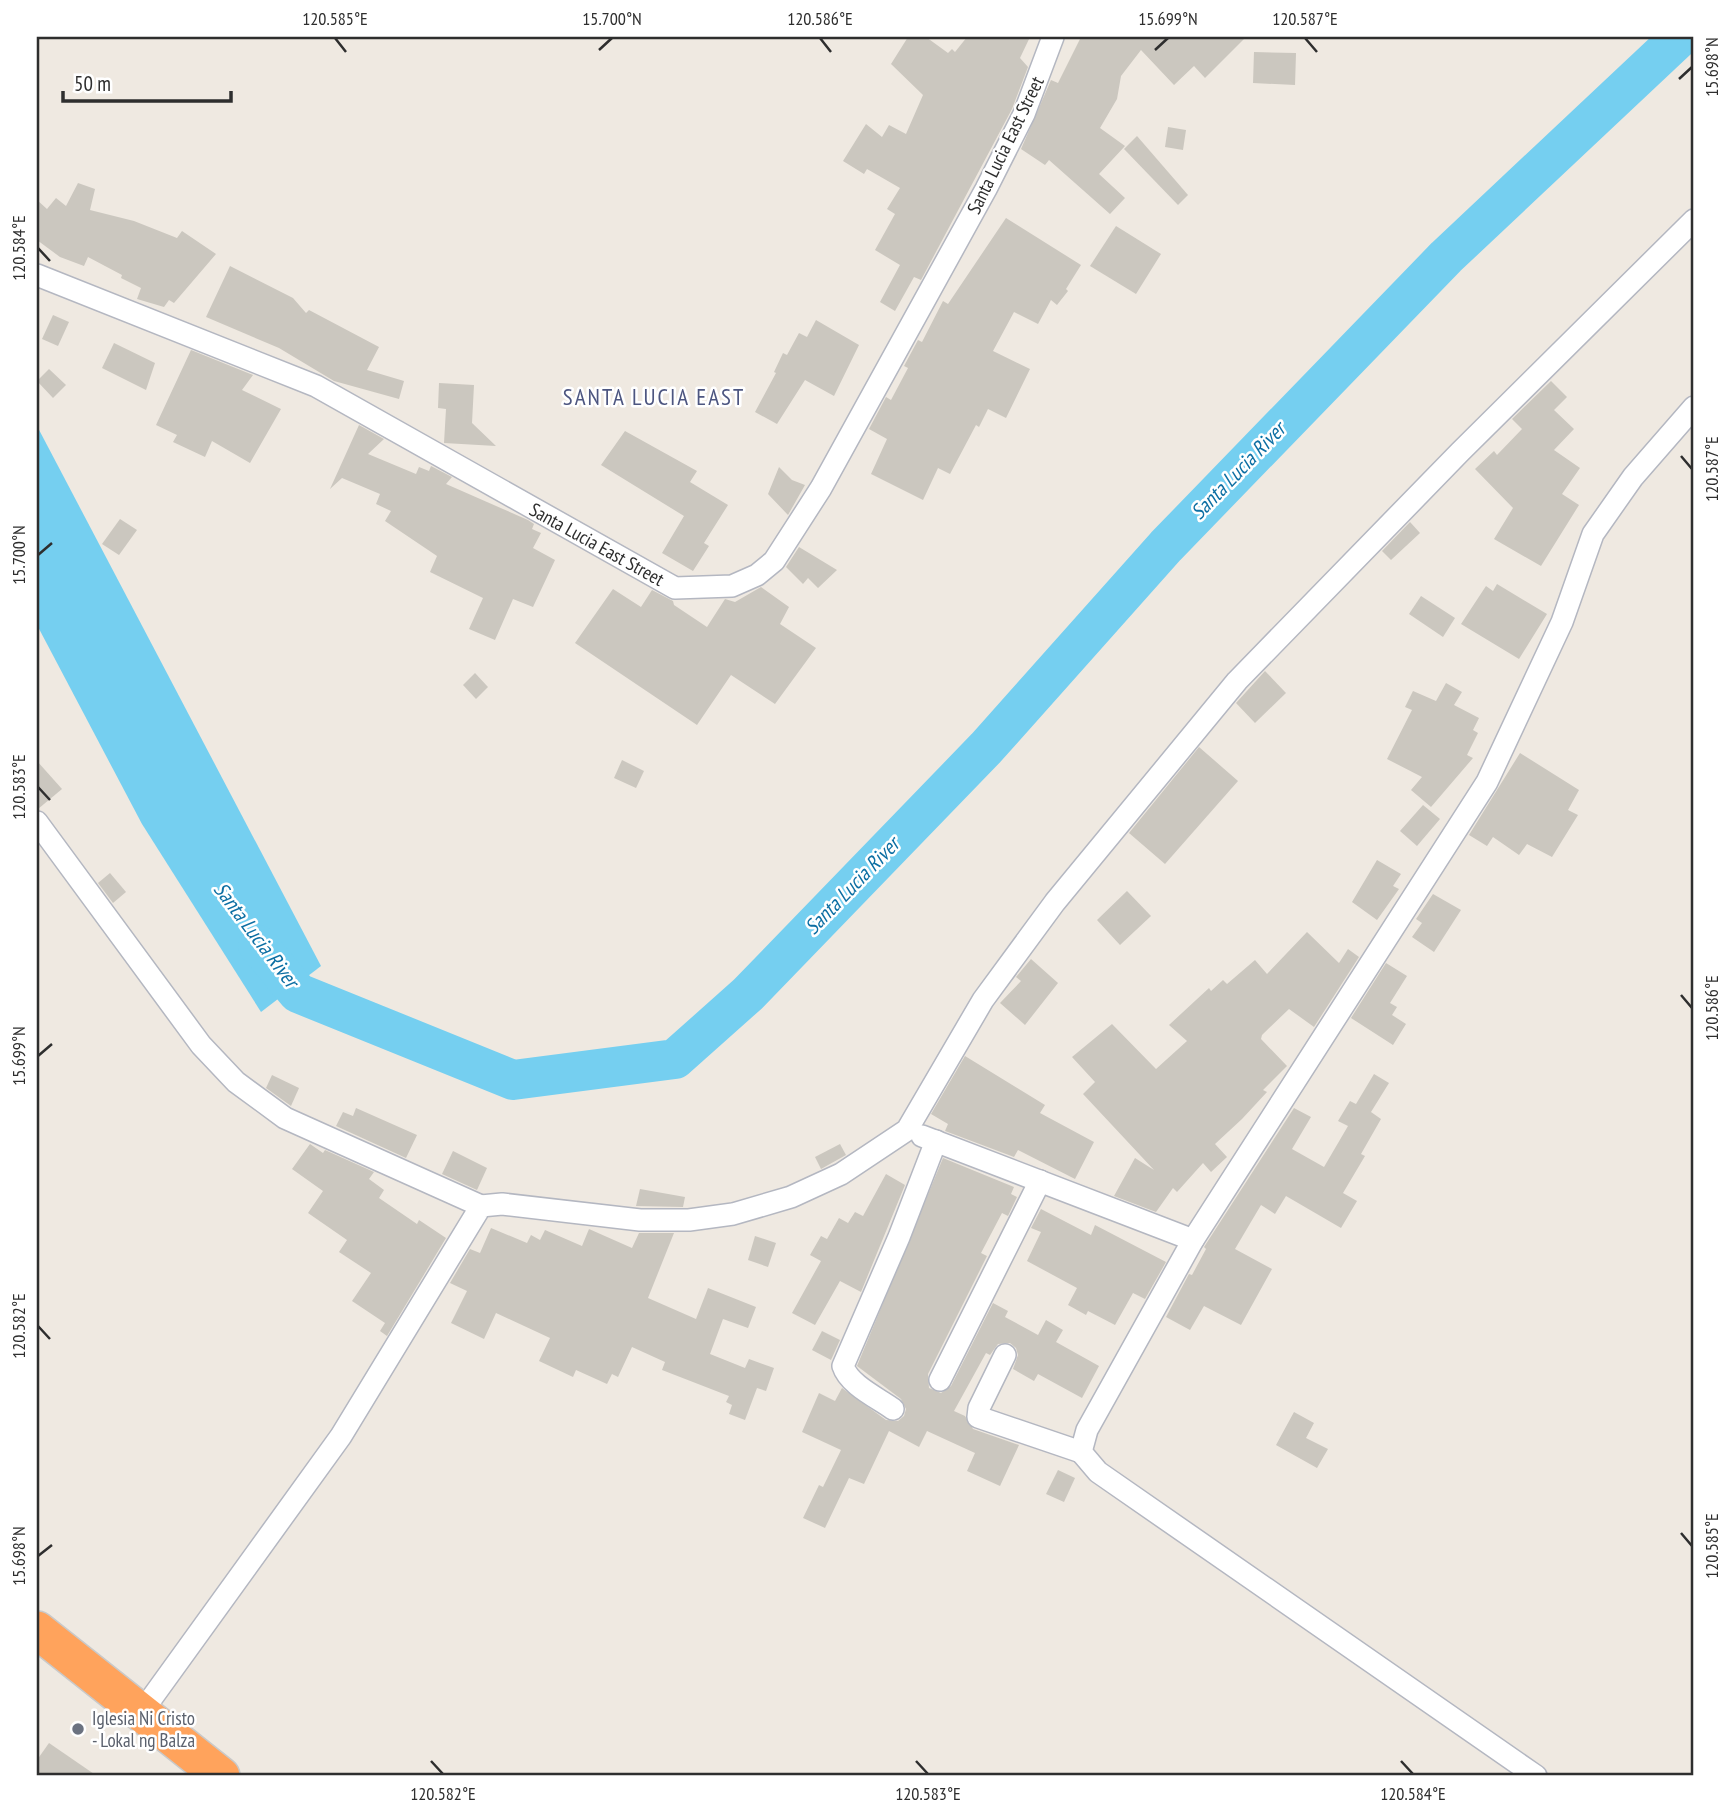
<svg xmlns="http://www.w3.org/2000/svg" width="1731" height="1813" viewBox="0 0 1731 1813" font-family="'PT Sans Narrow',sans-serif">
	<rect width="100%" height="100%" fill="#efe9e1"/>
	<!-- water -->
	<path fill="#75cff0" d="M37,426l284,540 -60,46 -119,-188 -105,-199z"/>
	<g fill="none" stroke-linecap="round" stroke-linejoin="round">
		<!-- river -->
		<path stroke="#75cff0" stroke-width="40" d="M258,945l40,48 215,87 162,-21 73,-65 238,-246 180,-202 280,-289 234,-220"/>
	</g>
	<!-- building -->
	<g fill="#cbc7bf">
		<path d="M908,37h18l22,16 4,-4 3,3 12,-15h63l-10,21 8,9 -16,42 -91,171 -7,-3 -19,34 -15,-9 20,-37 -25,-15 20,-36 -8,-5 13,-21 -33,-19 -3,5 -21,-13 23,-37 16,13 7,-12 17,9 17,-39 -32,-31z"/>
		<path d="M1081,37h165l-41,41 -11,-12 -20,19 -33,-35 -20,26 -4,23 -17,29 25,18 -26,28 26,24 -15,16 -61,-54 -4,5 -24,-16 30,-69 7,3z"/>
		<path d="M1254,52l42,1 -1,32 -42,-2z"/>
		<path d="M1168,127l18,3 -3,20 -18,-3z"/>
		<path d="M1137,136l51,59 -10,10 -54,-56z"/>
		<path d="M78,183l17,6 -5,21 44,11 43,17 5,-7 34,23 -42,49 -5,-3 -5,7 -27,-8 4,-11 -20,-10 1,-3 -34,-18 -4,9 -24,-9 -23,-17v-40l10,9 9,-11 10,8z"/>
		<path d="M1006,218l75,47 -15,24 2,2 -11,14 -6,-5 -13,24 -24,-12 -21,39 37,18 -24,49 -18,-9 -9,18 -3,-2 -26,49 -12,-6 -15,32 -52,-26 16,-35 -18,-10 17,-32 5,3 17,-32 -4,-2 14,-26 4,2 21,-41 5,3z"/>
		<path d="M1116,226l45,28 -25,40 -46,-28z"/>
		<path d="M230,266l63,32 13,15 3,-3 70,37 -12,23 37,11 -5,18 -65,-18 -55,-33 -73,-31z"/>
		<path d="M53,315l16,7 -11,24 -16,-7z"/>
		<path d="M816,320l43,25 -25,51 -29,-16 -28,44 -22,-12 21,-39 -2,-1 9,-19 4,2 12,-22 8,4z"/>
		<path d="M114,343l41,20 -9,27 -44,-22z"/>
		<path d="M191,350l62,25 -11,15 39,19 -31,54 -38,-22 -7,16 -32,-15 4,-7 -21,-10z"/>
		<path d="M49,369l17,16 -13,13 -16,-17z"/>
		<path d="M1551,381l16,16 -13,13 20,19 -20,21 26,18 -18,26 17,11 -38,61 -47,-27 19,-31 -38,-39 19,-18 3,4 25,-26 -10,-10z"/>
		<path d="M439,383l35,2 -2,38 24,23 -52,-3 2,-34 -8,-1z"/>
		<path d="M359,425l25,14 -16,15 48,20 3,-7 10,4 2,-5 21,11 -6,7 82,36 6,4 -2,5 9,4 -8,15 22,12 -22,47 -20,-8 -18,41 -26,-11 14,-31 -53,-26 7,-16 -52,-35 6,-10 -15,-7 4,-10 -38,-16 -12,11z"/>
		<path d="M625,431l72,40 -7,11 38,23 -24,38 5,3 -16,25 -31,-18 22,-37 -83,-51z"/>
		<path d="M779,467l13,13 13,5 -17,30 -20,-21z"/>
		<path d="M120,519l17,11 -18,25 -17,-11z"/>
		<path d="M1410,522l10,11 -29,27 -9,-9z"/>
		<path d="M799,547l38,23 -19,18 -10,-10 -5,6 -17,-17z"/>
		<path d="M1497,584l50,30 -28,45 -58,-35 25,-38 7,5z"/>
		<path d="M761,587l28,20 -9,17 36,24 -41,56 -44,-29 -34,50 -122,-82 38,-54 28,18 11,-17 21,11 1,4 33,22 18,-28 10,3z"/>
		<path d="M1421,596l34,22 -12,19 -34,-23z"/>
		<path d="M1265,671l21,22 -31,30 -19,-20z"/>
		<path d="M475,673l13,14 -12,12 -13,-14z"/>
		<path d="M1446,683l16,9 -8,13 25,13 -6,12 5,3 -11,22 6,3 -42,49 -20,-17 11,-13 -35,-18 25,-49 -7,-3 8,-16 23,10z"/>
		<path d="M1199,747l39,34 -73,83 -36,-31z"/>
		<path d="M1520,753l59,37 -11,20 10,5 -26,42 -25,-13 -8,11 -26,-18 -6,9 -18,-11z"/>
		<path d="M622,760l22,11 -8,17 -22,-10z"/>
		<path d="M37,761l25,28 -24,20h-1z"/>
		<path d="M1423,805l17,14 -23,27 -17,-15z"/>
		<path d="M1377,860l24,14 -8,12 6,3 -22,31 -25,-18z"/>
		<path d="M110,873l16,19 -13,11 -15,-20z"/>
		<path d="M1127,891l24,25 -31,29 -23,-25z"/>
		<path d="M1433,894l28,16 -27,42 -22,-15 10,-14 -6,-4z"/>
		<path d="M1307,932l32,31 9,-14 11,8 -45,70 -25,-18 -27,26 -1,4 26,27 -24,24 4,2 -25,27 -27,25 12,13 -16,15 -8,-9 -26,29 -4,-4 -17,24 -42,-16 21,-38 19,12 -71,-76 12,-12 -23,-25 40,-33 44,45 31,-28 -18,-16 40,-37 2,3 12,-11 4,4 28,-24 12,14z"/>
		<path d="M1031,959l27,24 -33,42 -25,-22 21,-22 -5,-4z"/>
		<path d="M1386,963l21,13 -17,27 7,4 -5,8 14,9 -13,21 -42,-27z"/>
		<path d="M965,1056l80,49 -5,8 54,29 -19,37 -57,-29 -4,7 -69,-26 3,-7 -17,-10z"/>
		<path d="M1374,1074l15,9 -18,29 10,7 -20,35 4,2 -22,37 14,8 -16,27 -55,-32 -11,18 -14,-9 -26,44 37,20 -31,56 -37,-19 -14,24 -24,-13 23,-43 3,1 14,-26 -2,-2 90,-139 17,9 -19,32 32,18 24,-41 -10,-5 12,-20 6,3z"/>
		<path d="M272,1075l27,13 -8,18 -25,-18z"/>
		<path d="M356,1108l61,27 -11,23 -70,-32 7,-14 10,4z"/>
		<path d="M310,1144l13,9 2,-3 49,22 -5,7 15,11 -5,8 38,26 2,-4 27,18 -59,98 -7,-5 5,-8 -33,-22 19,-28 -32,-21 8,-12 -39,-27 15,-22 -31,-22z"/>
		<path d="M840,1144l6,11 -25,14 -6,-12z"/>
		<path d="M453,1151l34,17 -10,22 -35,-16z"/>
		<path d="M943,1158l71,29 -3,7 6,3 -9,19 -6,-3 -21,40 6,3 -59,118 1,14 12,5 10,-7 42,-83 15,8 -3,6 33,18 8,-15 17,10 -7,12 43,24 -17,32 -44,-24 -4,7 -21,-12 5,-14 -2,-7 -6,-5 -12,1 -8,11 -4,-2 -32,58 11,5 8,13 46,16 -19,41 -33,-15 8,-18 -48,-22 -8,16 -30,-16 -25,53 -15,-6 -24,50 -22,-10 16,-33 4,2 18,-37 -39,-18 17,-39 16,8 7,-13 44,32 12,1 6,-5 2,-7 -5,-10 -44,-33z"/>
		<path d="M886,1174l19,11 -44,107 -21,-11 -25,44 -23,-12 29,-52 -11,-6 11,-19 6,3 12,-21 9,5 7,-11 8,4z"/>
		<path d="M640,1189l45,8 -2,10 -47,-1z"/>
		<path d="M1041,1209l50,26 4,-10 71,37 -21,37 -12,-6 -18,32 -27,-14 -2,4 -18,-10 9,-17 -50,-27 14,-29 -10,-4z"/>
		<path d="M491,1228l36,15 4,-8 9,5 5,-10 37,16 7,-17 43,19 7,-15h35l-26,65 48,21 12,-31 48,19 -8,21 -25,-9 -13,35 35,14 4,-9 25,9 -8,23 -9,-3 -12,32 -16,-6 3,-9 -6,-3 3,-6 -67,-26 3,-8 -33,-15 -14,30 -6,-3 -5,10 -31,-14 -3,7 -34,-16 11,-23 -54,-25 -12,26 -33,-16 16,-32 -17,-8 20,-34 10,4z"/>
		<path d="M755,1236l21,7 -8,24 -20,-7z"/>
		<path d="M822,1331l18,9 -9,20 -19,-10z"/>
		<path d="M1294,1412l20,11 -8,15 22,11 -11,19 -41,-23z"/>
		<path d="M1058,1470l17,8 -11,24 -18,-8z"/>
		<path d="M49,1743l48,33h-60v-16z"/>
	</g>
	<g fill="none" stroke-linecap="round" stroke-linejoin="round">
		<!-- street casing -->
		<g stroke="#b4b7c1" stroke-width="24">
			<g id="street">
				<path d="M37,275l279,111 359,202 57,-2 25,-11 17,-14 47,-73 165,-299 38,-75 29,-77"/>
				<path d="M37,822l164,223 35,37 49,36 196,88"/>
				<path d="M922,1136l271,104"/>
				<path d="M1005,1355l-26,53 -1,9 103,35"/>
				<path d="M940,1380l100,-199"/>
				<path d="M893,1409c-15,-11 -44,-24 -50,-43l56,-129 37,-96"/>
				<path d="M141,1713l200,-277 140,-230 21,-2 138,16h49l44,-6 58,-17 50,-23 66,-44 76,-130 72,-98 182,-221 223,-229 234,-232"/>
				<path d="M1536,1776l-438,-304 -17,-20 6,-22 106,-190 294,-458 75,-160 31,-88 40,-57 61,-70"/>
			</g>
		</g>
		<!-- highway casing -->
		<g stroke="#c9c9c9" stroke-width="40">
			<path id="highway" d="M37,1630l184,146"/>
		</g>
		<!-- street -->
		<use href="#street" stroke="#fff" stroke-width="21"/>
		<!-- highway -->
		<use href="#highway" stroke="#ffa35c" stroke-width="37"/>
	</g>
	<!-- ticks -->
	<path fill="none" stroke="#2e2e2e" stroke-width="2.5" d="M335,38l11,14M820,38l11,14M1305,38l12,14M599,50l13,-12M1155,50l13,-12M1679,79l13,-12M38,248l12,13M1681,456l11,13M38,555l14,-12M38,787l12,13M1681,995l11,13M38,1056l14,-12M38,1326l12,13M1681,1533l11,13M38,1556l14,-11M431,1761l12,13M916,1761l12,13M1401,1761l12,13"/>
	<!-- markers -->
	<circle fill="#6b7280" stroke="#fff" stroke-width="2.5" cx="78" cy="1729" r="7"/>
	<g text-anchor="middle" stroke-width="5" stroke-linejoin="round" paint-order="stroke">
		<!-- street labels -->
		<g font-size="19" fill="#2e2e2e" stroke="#fff">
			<text transform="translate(1005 145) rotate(-64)" y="7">Santa Lucia East Street</text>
			<text transform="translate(597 544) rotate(29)" y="7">Santa Lucia East Street</text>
		</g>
		<!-- worship labels -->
		<g font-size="19" fill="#5b616d" stroke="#fff" text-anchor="start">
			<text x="92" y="1725">Iglesia Ni Cristo<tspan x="92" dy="22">- Lokal ng Balza</tspan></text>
		</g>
		<!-- water labels -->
		<g font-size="21" font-style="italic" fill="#0d6fa3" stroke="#fff">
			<text transform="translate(1238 471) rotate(-46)" y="7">Santa Lucia River</text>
			<text transform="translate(852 886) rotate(-46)" y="7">Santa Lucia River</text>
			<text transform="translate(256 935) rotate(53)" y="7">Santa Lucia River</text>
		</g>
		<!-- quarter labels -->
		<g font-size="23" letter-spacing="2" fill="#4d5680" stroke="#fff">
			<text x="654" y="405">SANTA LUCIA EAST</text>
		</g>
	</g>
	<!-- border -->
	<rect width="1731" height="1813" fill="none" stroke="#ffffff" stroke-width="77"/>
	<!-- scale -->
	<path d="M63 91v10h168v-10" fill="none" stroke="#2e2e2e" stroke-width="3.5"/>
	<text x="74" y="91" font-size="21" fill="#2e2e2e" stroke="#ffffff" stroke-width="5" paint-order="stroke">50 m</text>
	<rect x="38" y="38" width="1654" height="1736" fill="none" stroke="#2e2e2e" stroke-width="2.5"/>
	<g font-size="18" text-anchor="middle" fill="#2e2e2e">
		<text x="335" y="25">120.585°E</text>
		<text x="612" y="25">15.700°N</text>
		<text x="820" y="25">120.586°E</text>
		<text x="1168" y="25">15.699°N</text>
		<text x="1305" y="25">120.587°E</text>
		<text transform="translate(1712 67) rotate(-90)" y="6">15.698°N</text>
		<text transform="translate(19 248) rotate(-90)" y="6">120.584°E</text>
		<text transform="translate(1712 469) rotate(-90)" y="6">120.587°E</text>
		<text transform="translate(19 555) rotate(-90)" y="6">15.700°N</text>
		<text transform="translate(19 787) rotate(-90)" y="6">120.583°E</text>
		<text transform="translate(1712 1008) rotate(-90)" y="6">120.586°E</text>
		<text transform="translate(19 1056) rotate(-90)" y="6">15.699°N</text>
		<text transform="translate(19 1326) rotate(-90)" y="6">120.582°E</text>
		<text transform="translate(1712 1546) rotate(-90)" y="6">120.585°E</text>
		<text transform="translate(19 1556) rotate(-90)" y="6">15.698°N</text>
		<text x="443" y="1800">120.582°E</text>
		<text x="928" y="1800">120.583°E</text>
		<text x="1413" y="1800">120.584°E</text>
	</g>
</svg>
